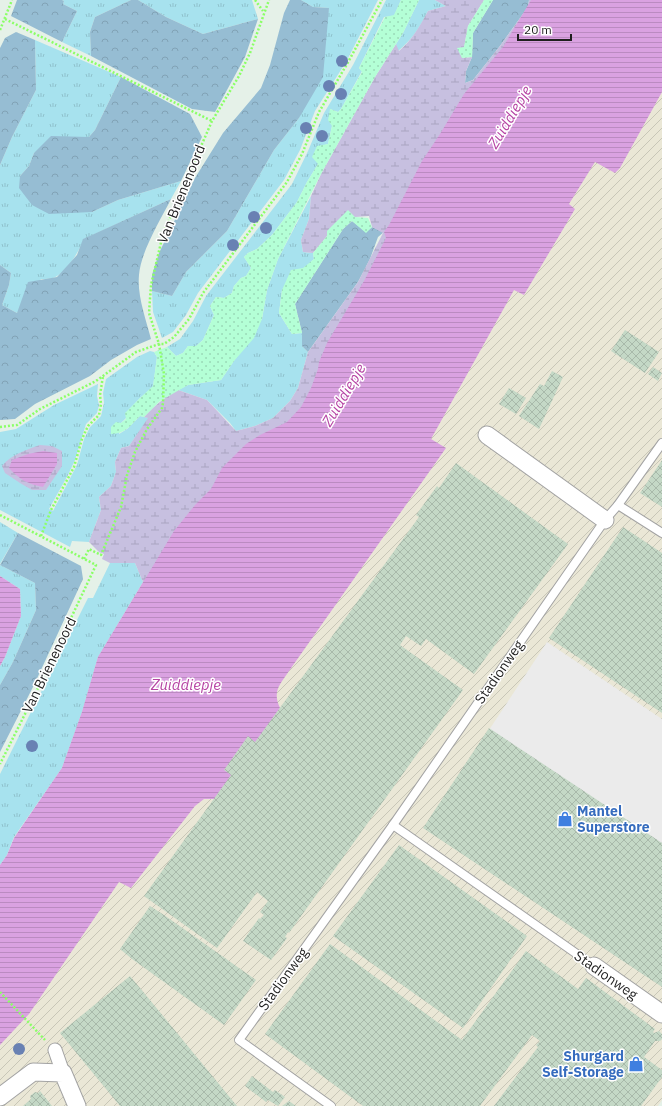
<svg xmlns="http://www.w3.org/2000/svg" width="662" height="1106" viewBox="0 0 662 1106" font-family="'IBM Plex Sans',sans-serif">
	<defs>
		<pattern id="industrial-furrows" width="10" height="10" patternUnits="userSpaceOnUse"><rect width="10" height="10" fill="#eae7d6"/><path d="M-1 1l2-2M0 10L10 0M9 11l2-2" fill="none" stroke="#c8c6b7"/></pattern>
		<pattern id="grass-tufts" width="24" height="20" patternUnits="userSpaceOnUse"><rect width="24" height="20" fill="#a7e2ee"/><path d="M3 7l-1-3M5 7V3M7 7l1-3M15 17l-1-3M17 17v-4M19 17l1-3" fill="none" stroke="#8fc1cc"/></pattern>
		<pattern id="forest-crowns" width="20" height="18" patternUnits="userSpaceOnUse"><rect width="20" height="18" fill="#96bdd3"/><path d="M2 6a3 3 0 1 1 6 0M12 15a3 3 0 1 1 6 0" fill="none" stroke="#81a2b5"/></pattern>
		<pattern id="wetland-marsh" width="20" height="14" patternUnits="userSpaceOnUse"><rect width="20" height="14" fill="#c7c0e0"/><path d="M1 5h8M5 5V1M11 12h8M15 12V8" fill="none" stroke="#aaa5c0"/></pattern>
		<pattern id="sand-dots" width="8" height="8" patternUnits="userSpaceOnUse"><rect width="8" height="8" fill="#b4ffd6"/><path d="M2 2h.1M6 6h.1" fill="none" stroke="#9adab7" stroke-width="1.8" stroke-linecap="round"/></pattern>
		<pattern id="water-rules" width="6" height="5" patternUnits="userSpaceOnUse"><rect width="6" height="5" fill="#daa2e1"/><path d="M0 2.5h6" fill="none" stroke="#bb8bc1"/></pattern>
		<pattern id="building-cross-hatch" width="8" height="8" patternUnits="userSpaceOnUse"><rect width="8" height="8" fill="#c4d8c6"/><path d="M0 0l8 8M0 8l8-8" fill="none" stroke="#a8b9aa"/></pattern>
	</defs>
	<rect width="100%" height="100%" fill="#e5f1e8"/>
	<!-- industrial -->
	<path fill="url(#industrial-furrows)" d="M662,0v1100l-4,6h-658v-114z"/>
	<!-- grass -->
	<g fill="url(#grass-tufts)">
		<path d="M62,0h69l-36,17 -5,15 1,24 -29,-14 15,-31 -14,-7 1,-3z"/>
		<path d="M138,0h114l6,19 -55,15 -37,-17z"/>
		<path d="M301,0h77l-32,62 -31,49 -15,39 -16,30 -86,113 -12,22 -13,17 -11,6 -9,-26 -1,-21 20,5 14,-24 41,-41 47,-81 25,-32 30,-110 -16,-1z"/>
		<path d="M386,0h15l-7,16 -10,1 -25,51 3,3 -21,38 -3,3 -8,-3 2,17 -4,18 -7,2 -3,18 -11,18 -10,20 -25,33 -15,14 -9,4 -4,4 7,11 -5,8 -5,2 -7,8 -2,7 -8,5 -8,-1 -6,9 4,9 -11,25 -7,6h-8l-5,7 -7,3 -9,-9 13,-8 13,-18 13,-25 86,-112 16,-33 16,-38 29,-48z"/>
		<path d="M419,0h16l11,6 -18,5c-8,16 -16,29 -30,40l-2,-7 7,-11z"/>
		<path d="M35,40l86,37 -26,53 -6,7h-17l-38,16 -5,13 -9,10 50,36h22l26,-12 63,-19 -10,18 -87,40c-5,12 -16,31 -27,37 -4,3 -11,3 -16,3l-24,34 -15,-8 7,-20 2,-12 -11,-8v-100l12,-28 24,-47z"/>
		<path d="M311,196l-2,23 -8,21 2,12 10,1 1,6 -32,31 -3,23 13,21 10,-1v13l6,6 -10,36 -8,13 -17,17 -18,8 -19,5 -6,-8 -23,-23 -29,-10 10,-5 33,-5 41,-61 5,-29 11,-31z"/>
		<path d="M150,351l4,1 3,5 -4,30 -13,11 -14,15v5l-5,5 -2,11 8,-5 13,-13 9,2 -20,28 -8,2 -6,14 1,10 -5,14 -12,11 2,13 -12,32 -17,-1 -2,6 -70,-37v-78l16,-3 38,-24 44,-21 -1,12 2,9 -2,8 -11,11 -11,36 -7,15 -19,34 4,2 24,-46 7,-26 6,-12 11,-11 3,-13 -1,-10 3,-14 31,-22z"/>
		<path d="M0,522l18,11 -18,31z"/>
		<path d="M110,563h25l8,19 -45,75 -16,55 -20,56 -48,69 -7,18 -7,10v-91l88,-176h5z"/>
		<path d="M0,565l35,18 1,27 -23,52 -13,23v-19l5,-9 16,-41 -1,-27 -20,-13z"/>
	</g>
	<!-- forest -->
	<g fill="url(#forest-crowns)">
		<path d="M17,0h45l2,1 -1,3 14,7 -15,31 -51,-26z"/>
		<path d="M131,0h7l28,17 37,17 55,-15 -13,38 -30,55 -23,-3 -101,-53 -1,-24 5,-15z"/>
		<path d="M290,0h11l12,7 16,1 -6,69 -24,41 -25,32 -47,81 -41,41 -14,24 -20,-5v-16l7,-22 36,-75 28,-45 38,-45 9,-23 14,-52z"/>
		<path d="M493,0h36l-1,7 -28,39 -27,34 -8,3 1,-12 6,-14 1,-24z"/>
		<path d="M16,32l19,8 1,50 -24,47 -12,28v-117l5,-10z"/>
		<path d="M121,77l69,37 12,23 -21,44 -63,19 -26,12 -43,2 -17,-9 -13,-17 1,-12 9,-10 5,-13 17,-17 38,1 6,-7z"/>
		<path d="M171,199c-11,22 -30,52 -32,76 -2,21 7,44 12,64l-14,6 -26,15 -21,16 -55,28 -20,15 -15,1v-155l11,8 -2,12 -7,20 15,8 11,-31 29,-5 20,-22 6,-16z"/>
		<path d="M352,221l14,11 6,-5 12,5 -6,5 -8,22 -12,23 -50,70 -6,-6v-13l-7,-29 48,-75z"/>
		<path d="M18,533l63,33 2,13 -49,106 -34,67v-67l13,-23 23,-52 -1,-27 -35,-18z"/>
	</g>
	<!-- wetland -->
	<g fill="url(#wetland-marsh)">
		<path d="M435,0h49l-16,26 -6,32 10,-1 -6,14 -1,12 8,-3 27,-34 28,-39 1,-7h15l-241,408 -191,308 -98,122 48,-70 20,-56 16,-55 45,-75 -8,-19h-25l-8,-4 2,-5 -5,-2 -10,-10 12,-32 -2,-13 12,-11 5,-14 -1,-10 6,-14 8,-2 19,-28 -4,-1c11,-12 20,-19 34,-27l29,10 29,31 19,-5 18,-8 17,-17 8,-13 10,-36 50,-70 25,-49 -11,-6 -3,-11 -14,1 -28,19 -14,17 -10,-1 -2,-12 8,-21 2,-23 10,-22 54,-97 21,-33 3,7c13,-11 21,-25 29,-40l18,-5z"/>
		<path d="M40,445l12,1 10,5v15l-16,24h-14l-12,-7 -15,-10 -3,-7c10,-12 24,-16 38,-21z"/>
	</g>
	<!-- sand -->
	<g fill="url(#sand-dots)">
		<path d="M401,0h18l-16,33 -28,44 -54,97 -43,85 -11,31 -5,29 -8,19 -20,23 -13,19 -33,5 -28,16 -16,16 -4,-1c-9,9 -15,18 -29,18v-7l5,-5 5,1 5,-4 -1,-6 14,-14 14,-13 4,-29 -3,-5 13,-5 9,9 7,-3 5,-7h8l7,-6 11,-25 -4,-9 6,-9 8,1 8,-5 2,-7 7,-8 5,-2 5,-8 -7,-11 4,-4 9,-4 15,-14 25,-33 10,-20 11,-18 -6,-7 5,-11 11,-2 4,-18 -4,-6 2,-11 8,3 3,-3 21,-37 -3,-4 26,-51 9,-2z"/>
		<path d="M484,0h9l-20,33 -1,24 -10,1 -5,-10 7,-1 4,-21z"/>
		<path d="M348,210l7,7 13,1 4,9 -6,6 -14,-12 -9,8 -48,75 7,29 -10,1 -13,-21 3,-23 9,-20 12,-2 11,-9 -1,-6 14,-17v-5z"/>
	</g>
	<!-- parking -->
	<path fill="#ebebeb" d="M547,642l115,77v126l-173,-115z"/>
	<!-- water -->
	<g fill="url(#water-rules)">
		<path d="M531,0h131v92l-42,76 -5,5 -20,-11 -26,42 6,5 -51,86 -10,-5 -83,149 15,9 -157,223c-9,14 -17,20 -9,37l-64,91h-12l-9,7 -64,82 -12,-6 -90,132 -29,31v-180l7,-10 7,-17 48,-70 20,-56 16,-55 76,-126 21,-26 16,-16 11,-21 24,-24 14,-9 27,-13 14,-15 10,-19 7,-19 1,-7 8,-19 37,-62 22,-43 -2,-6 5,-7 33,-64 18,-27 24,-40 39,-47z"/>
		<path d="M43,451l14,2v11l-14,23c-15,-3 -23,-7 -34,-19l3,-8 16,-6z"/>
		<path d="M0,576l20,13 1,27 -16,41 -5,9z"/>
	</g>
	<!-- building -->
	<g fill="url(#building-cross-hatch)">
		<path d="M625,330l34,22 -14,21 -34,-22z"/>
		<path d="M653,367l9,6 -4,8 -10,-7z"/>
		<path d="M552,371l11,6 -24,52 -20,-13 21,-32 4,2z"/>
		<path d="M509,388l17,10 -10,16 -17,-10z"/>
		<path d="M662,460v47l-22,-14z"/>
		<path d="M456,463l112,81 -94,130 -48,-35 -5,7 -15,-10 -6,9 63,45 -174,243 -1,-1 -3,5 2,1 -16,22 -28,-19 16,-23 1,1 4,-4 -4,-3 8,-11 -11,-9 -40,56 -73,-52 87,-121 -7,-5 24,-34 7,6 164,-225 -3,-2 21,-29 2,2z"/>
		<path d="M623,527l39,26v160l-113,-75z"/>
		<path d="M489,728l173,115v144l-239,-159z"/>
		<path d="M399,845l128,91 -64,92 -130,-92z"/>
		<path d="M150,906l14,9 92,65 -32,45 -92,-66 -12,-10z"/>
		<path d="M330,944l132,96 64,-89 52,38 8,-11 69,51 -2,3 1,1 5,-2 3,3v5l-2,2h-5l-11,16 18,13v7l-21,29h-147l44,-59 -2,-2 4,-4 -8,-6 -52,71h-117l-98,-72z"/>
		<path d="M130,976l15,18 92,112h-117l-60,-73z"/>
		<path d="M252,1076l21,16 2,-2 10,7 -7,9 -10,-6 -2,2 -21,-16z"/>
		<path d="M40,1091l12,15h-29l8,-7 -1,-3 5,-4 3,1z"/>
		<path d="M289,1101l7,5h-14z"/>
	</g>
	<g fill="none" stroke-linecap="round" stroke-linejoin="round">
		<!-- service casing -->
		<g stroke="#a3a3a3" stroke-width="10">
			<g id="service">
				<path d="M618,505l44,-62"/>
				<path d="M393,825l201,141"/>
				<path d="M331,1106l-92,-66 154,-215 212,-305 13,-15 44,28"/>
			</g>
		</g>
		<!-- pedestrian casing -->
		<g stroke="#a3a3a3" stroke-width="15">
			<path id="pedestrian" d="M55,1050l8,23"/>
		</g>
		<!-- minor casing -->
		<g stroke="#a3a3a3" stroke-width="19">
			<g id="minor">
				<path d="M487,435l118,85"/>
				<path d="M594,966l68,48"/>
				<path d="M0,1097l33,-25 30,1 14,33"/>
			</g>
		</g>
		<!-- path -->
		<g stroke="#8bff67" stroke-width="2.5" stroke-dasharray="2 2" stroke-linecap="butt">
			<path d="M255,0l8,11"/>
			<path d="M5,19l207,102"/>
			<path d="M0,30l12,-30"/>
			<path d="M0,427l17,-2 23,-16 56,-28 40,-29 23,-8h5l10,-7 15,-18 14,-26 84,-111 15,-28 17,-42 28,-48 35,-64"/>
			<path d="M0,515l96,50 -57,121 -39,78"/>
			<path d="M41,536l10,-26 23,-43 8,-28 6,-13 11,-11 2,-11 -1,-9 3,-19"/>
			<path d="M84,559l5,-10 12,6 20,-48 6,-32 8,-23 12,-23 15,-21 1,-5 1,-29 -5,-30 -10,-31 2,-28 12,-51 49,-113 27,-45 11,-23 19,-53"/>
			<path d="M0,992l45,48"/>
		</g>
		<!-- service -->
		<use href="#service" stroke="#fff" stroke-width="8"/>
		<!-- pedestrian -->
		<use href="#pedestrian" stroke="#fff" stroke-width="13"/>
		<!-- minor -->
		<use href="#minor" stroke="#fff" stroke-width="17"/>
	</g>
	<!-- trees -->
	<g fill="#6981b3">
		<circle cx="342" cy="61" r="6"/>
		<circle cx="329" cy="86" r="6"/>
		<circle cx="341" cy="94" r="6"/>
		<circle cx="306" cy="128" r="6"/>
		<circle cx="322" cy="136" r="6"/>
		<circle cx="254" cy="217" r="6"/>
		<circle cx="266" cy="228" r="6"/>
		<circle cx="233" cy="245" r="6"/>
		<circle cx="32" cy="746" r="6"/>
		<circle cx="19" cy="1049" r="6"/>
	</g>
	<!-- icons -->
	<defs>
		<g id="shop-bare" transform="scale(1.2)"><path d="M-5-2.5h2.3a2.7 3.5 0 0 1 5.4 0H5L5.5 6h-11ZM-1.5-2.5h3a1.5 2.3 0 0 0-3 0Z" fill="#3f7fe0" stroke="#fff" stroke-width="2.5" paint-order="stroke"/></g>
	</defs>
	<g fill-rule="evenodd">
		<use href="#shop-bare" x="565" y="819"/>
		<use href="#shop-bare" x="636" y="1064"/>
	</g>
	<g text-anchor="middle" stroke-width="3" stroke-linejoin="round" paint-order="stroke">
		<!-- street labels -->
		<g font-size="14" fill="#1f1f1f" stroke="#fff">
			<text transform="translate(181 194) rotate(-68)" y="5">Van Brienenoord</text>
			<text transform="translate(49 665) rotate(-64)" y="5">Van Brienenoord</text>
			<text transform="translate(499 672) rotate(-55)" y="5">Stadionweg</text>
			<text transform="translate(606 975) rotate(35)" y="5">Stadionweg</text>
			<text transform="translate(283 979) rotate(-54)" y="5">Stadionweg</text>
		</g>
		<!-- shop labels -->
		<g font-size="14" font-weight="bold" fill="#366cbe" stroke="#fff" text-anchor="start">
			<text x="577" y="816">Mantel<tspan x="577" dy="16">Superstore</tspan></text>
			<text x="624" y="1061" text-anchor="end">Shurgard<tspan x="624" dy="16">Self-Storage</tspan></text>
		</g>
		<!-- water labels -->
		<g font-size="15" font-style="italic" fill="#b644a4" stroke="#fff">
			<text transform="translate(510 117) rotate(-59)" y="5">Zuiddiepje</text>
			<text transform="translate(344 395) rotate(-59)" y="5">Zuiddiepje</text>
			<text x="186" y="690">Zuiddiepje</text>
		</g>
	</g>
	<!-- scale -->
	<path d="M518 34v6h53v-6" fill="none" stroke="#1f1f1f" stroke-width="2"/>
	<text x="524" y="34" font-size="12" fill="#1f1f1f" stroke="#ffffff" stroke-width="3" paint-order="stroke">20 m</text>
</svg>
